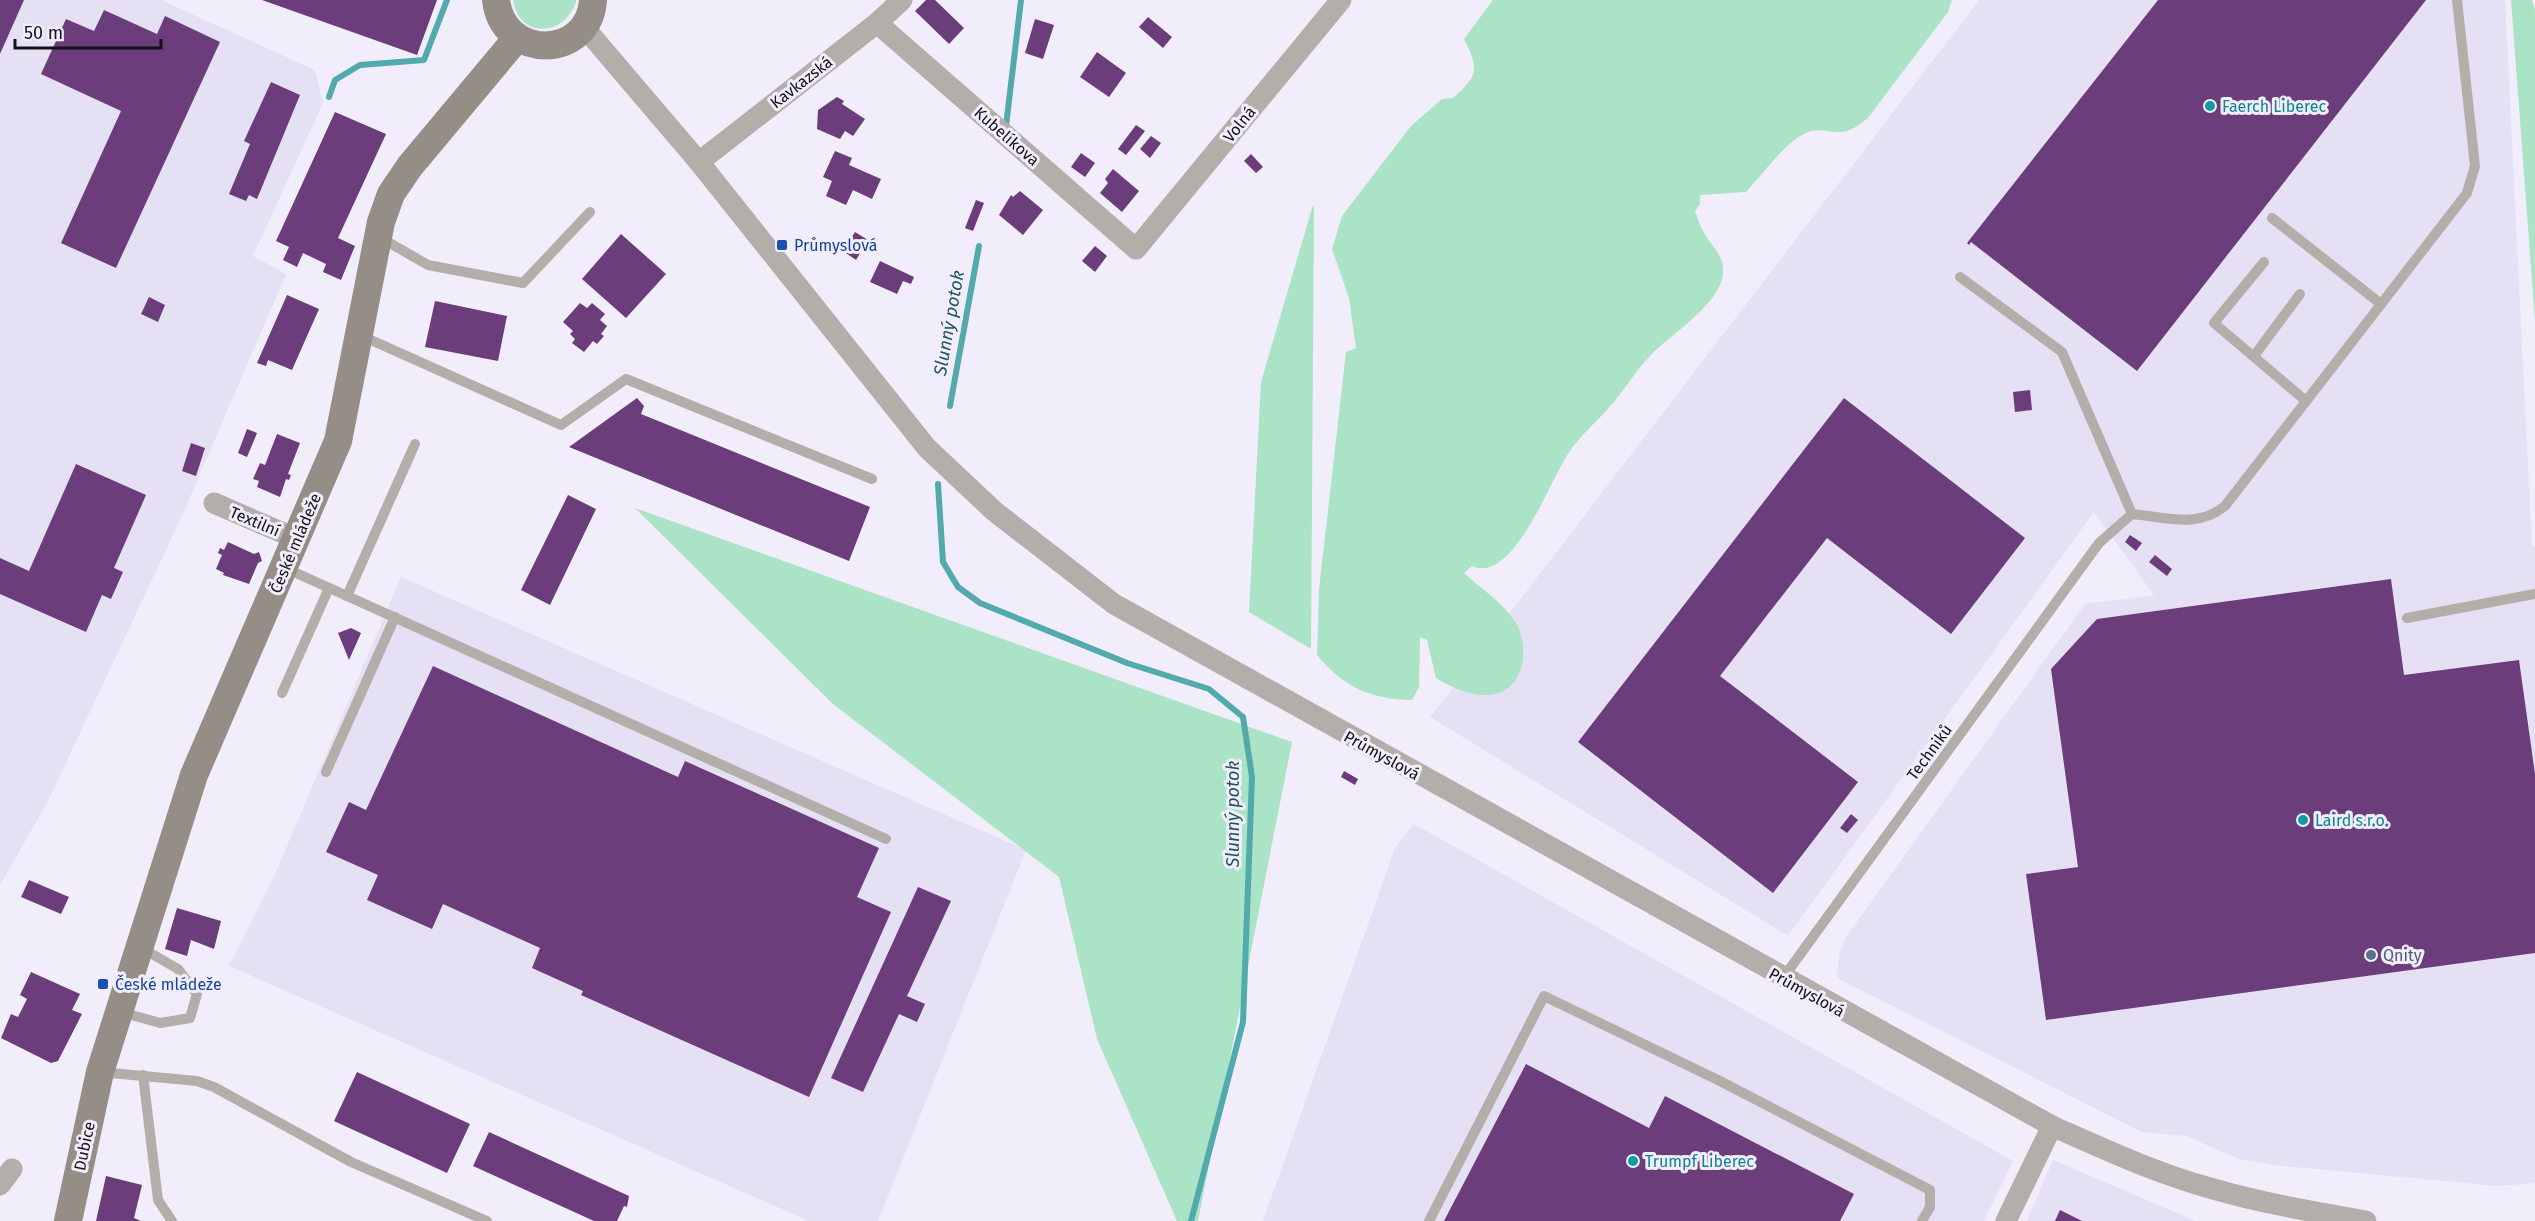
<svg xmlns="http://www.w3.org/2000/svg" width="2535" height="1221" viewBox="0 0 2535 1221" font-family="'Fira Sans',sans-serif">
	<rect width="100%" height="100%" fill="#f1edfb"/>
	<!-- built -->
	<g fill="#e6e0f5">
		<path d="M0,0h161l154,70 8,33 -70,153 33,18 -105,244 -133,283 -48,84z"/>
		<path d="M1979,0h526l27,547h3v636l-38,3 -223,-21 -35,-6 -53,-23 -44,-4 -305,-154 2,-24 7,-17 239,-333 69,-9 -60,-83 -306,424 -358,-219 23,-29 35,7 27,-75 -6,-6z"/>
		<path d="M401,577l625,273 -148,371h-69l-580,-255 47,-94z"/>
		<path d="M1414,824l599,337 -29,60h-721l132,-373z"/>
		<path d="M2053,1160l143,61h-169z"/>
	</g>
	<!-- green -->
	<g fill="#aae3c5">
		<path d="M513,0h63v2c-12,35 -57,37 -63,-2z"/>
		<path d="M1493,0h459l-4,12 -81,107c-6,4 -13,10 -20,12 -14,4 -27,-5 -41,2 -21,9 -44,42 -60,59l-46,3v9l-5,7c3,8 6,18 11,25 6,10 16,19 17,31 4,34 -53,67 -73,89 -14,14 -24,32 -37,47 -14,17 -33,32 -45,51 -18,26 -55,131 -96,112l-8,7c16,15 37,28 50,47 17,25 12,73 -26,75 -17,1 -38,-8 -52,-17l-9,-38 -7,-3 -1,50 -7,13c-43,-1 -68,-13 -95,-45l2,-66 27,-237 10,-4 -7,-50 -17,-49 10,-33 69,-90 31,-27 11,-1c26,-23 26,-29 11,-59z"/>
		<path d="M2511,0h21l3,10v311z"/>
		<path d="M1313,205l1,2 -3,442 -62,-37 12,-230z"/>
		<path d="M635,508l657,234 -94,479h-21l-80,-182 -38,-162 -226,-173z"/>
	</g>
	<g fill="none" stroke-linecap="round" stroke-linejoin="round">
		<!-- stream -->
		<g stroke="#53aaad" stroke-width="6">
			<path d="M329,97l6,-17 25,-15 64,-5 23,-60"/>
			<path d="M1006,126l15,-126"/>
			<path d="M950,406l29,-160"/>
			<path d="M938,484l5,78 15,25 22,16 147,60 82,26 34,28 9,60 -9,245 -52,199"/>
		</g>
	</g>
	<!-- building -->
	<g fill="#6b3d7b">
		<path d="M0,0h24l-24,54z"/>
		<path d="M262,0h175l-20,55z"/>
		<path d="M926,0h9l29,28 -15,16 -34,-33z"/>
		<path d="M2158,0h268l-289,371 -166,-129 -2,3 -2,-2z"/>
		<path d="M104,10l53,24 8,-18 55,26 -104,226 -55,-25 60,-132 -80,-37 25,-55 28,12z"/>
		<path d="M1148,17l24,20 -9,11 -24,-21z"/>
		<path d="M1035,19l19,6 -11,34 -18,-6z"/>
		<path d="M1097,52l29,21 -17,24 -29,-20z"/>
		<path d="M271,82l29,13 -43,104 -8,-4 -3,6 -17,-7 21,-50 -6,-3z"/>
		<path d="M837,97l7,4 -2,3 23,15 -12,17 -8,-5 -5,8 -23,-10 1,-19z"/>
		<path d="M335,112l51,22 -48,104 17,8 -14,34 -18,-8 3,-8 -23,-11 -6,14 -14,-7 6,-13 -13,-6z"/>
		<path d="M1136,125l9,6 -19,24 -8,-6z"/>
		<path d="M1151,136l10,7 -11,15 -10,-9z"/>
		<path d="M835,151l17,7 -3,7 32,14 -9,20 -19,-9 -7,15 -20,-9 6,-15 -9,-4z"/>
		<path d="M1081,153l14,10 -10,14 -14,-10z"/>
		<path d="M1251,154l12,13 -7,6 -12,-12z"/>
		<path d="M1113,169l26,22 -17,21 -22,-19 8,-10 -3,-4z"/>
		<path d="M1020,191l23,19 -20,25 -24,-20 12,-20 2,2z"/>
		<path d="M976,200l8,3 -11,28 -8,-3z"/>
		<path d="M855,232l13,8 -12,20 -13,-9z"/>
		<path d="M621,234l45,40 -40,44 -44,-39z"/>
		<path d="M1095,246l12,10 -12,16 -13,-11z"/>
		<path d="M880,261l34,16 -3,7 -8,-3 -6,13 -27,-12z"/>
		<path d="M287,295l32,14 -27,61 -24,-10 -2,6 -9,-3z"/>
		<path d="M149,297l16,8 -7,17 -17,-8z"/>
		<path d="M435,301l72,15 -9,45 -73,-14z"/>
		<path d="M580,303l7,5 5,-5 13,11 -5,6 7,6 -6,8 3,2 -7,8 -4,-3 -9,11 -12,-9 3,-4 -5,-5 3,-3 -10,-9z"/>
		<path d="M2030,390l2,20 -17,2 -2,-20z"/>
		<path d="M637,398l7,8 -3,8 229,93 -21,54 -280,-114z"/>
		<path d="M1844,398l181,140 -74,96 -124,-96 -107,138 138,106 -85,111 -195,-151z"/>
		<path d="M247,429l10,4 -10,24 -9,-4z"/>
		<path d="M277,434l23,9 -12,31 3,1 -2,5 -3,-1 -6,18 -23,-10 2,-6 -6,-2 7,-16 5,2z"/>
		<path d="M191,443l14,5 -9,28 -14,-5z"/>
		<path d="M76,464l70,31 -32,73 9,4 -12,27 -9,-4 -16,37 -86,-38v-36l29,13z"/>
		<path d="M568,495l28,14 -46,96 -29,-15z"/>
		<path d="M2130,535l12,8 -6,8 -11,-9z"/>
		<path d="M228,542l26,12 5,-2 3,9 -4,2 -9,21 -26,-9 1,-2 -8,-4 6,-14 -4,-2 2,-5 4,2z"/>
		<path d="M2155,555l17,14 -5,7 -18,-14z"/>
		<path d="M2391,579l13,96 115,-15 16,114v179l-489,67 -20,-146 52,-7 -27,-198 46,-50z"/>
		<path d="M351,628l10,5 -12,27 -11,-27z"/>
		<path d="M433,666l245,111 7,-16 194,87 -22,49 34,15 -82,185 -228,-102 2,-4 -51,-23 8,-20 -97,-44 -11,25 -65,-29 11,-25 -52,-23 23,-50 17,8z"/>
		<path d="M1344,771l14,8 -3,6 -14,-8z"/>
		<path d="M1851,814l7,6 -11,13 -7,-5z"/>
		<path d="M29,880l40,17 -8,17 -40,-17z"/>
		<path d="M918,887l33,14 -44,95 18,8 -8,18 -18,-8 -36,78 -32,-14z"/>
		<path d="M177,908l44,13 -7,28 -23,-9 -4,16 -22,-7z"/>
		<path d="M31,972l49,22 -8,16 10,4 -24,47 -7,2 -50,-25 10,-24 7,3 9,-18 -7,-4z"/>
		<path d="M1526,1064l123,64 16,-32 189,98 -14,27h-396z"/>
		<path d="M357,1072l113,52 -23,49 -113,-52z"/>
		<path d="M489,1132l140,64 -2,11 -3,-1 -7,15h-23l-121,-55z"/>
		<path d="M106,1176l36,9 -8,33 7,3h-45z"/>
		<path d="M2060,1210l22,11h-27z"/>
	</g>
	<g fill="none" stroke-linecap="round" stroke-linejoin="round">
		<!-- lane -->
		<g stroke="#b2aea9" stroke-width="10">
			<path d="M2272,218l109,86"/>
			<path d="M381,238l47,27 95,18 67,-71"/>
			<path d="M2264,262l-50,61 92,78"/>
			<path d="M1960,277l102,75 70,162"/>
			<path d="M362,336l199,89 65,-46 246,100"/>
			<path d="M2254,356l46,-62"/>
			<path d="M285,568l601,271"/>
			<path d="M347,596l68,-152"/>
			<path d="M2407,618l128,-24"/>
			<path d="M282,693l47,-105"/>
			<path d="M326,772l69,-155"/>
			<path d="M1783,978l316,-435 33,-29c34,3 65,15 93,-8l242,-313 8,-27 -18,-166"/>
			<path d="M121,1012l39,11 30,-5 7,-24 -19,-25 -38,-22"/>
			<path d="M100,1072l97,9 17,6 137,75 136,59"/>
			<path d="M143,1075l15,125 14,21"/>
			<path d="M1429,1221l115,-225 174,84 212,110v17l-8,14"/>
		</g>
		<!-- street -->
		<g stroke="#b2aea9" stroke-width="21">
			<path d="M877,23l259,226 205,-249"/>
			<path d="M584,27l115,135 228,286 67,63 120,93 938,522c52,23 103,47 158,62 51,15 104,24 156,33"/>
			<path d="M699,162l178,-139 25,-23"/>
			<path d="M214,503l83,36"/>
			<path d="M0,1185l12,-16"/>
			<path d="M2006,1221l46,-95"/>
		</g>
		<!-- secondary -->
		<g stroke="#948e87" stroke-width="28">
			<path d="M496,0c7,61 93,60 97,0"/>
			<path d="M68,1221l32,-149 94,-297 144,-334 43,-219 10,-28 19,-28 107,-128"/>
		</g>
	</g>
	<!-- markers -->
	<g fill="#0f9aa8" stroke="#f1edfb" stroke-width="2">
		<circle cx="2210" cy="106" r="6"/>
		<circle cx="2303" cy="820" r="6"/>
		<circle cx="1633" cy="1161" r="6"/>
	</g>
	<g fill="#1a4fb4" stroke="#f1edfb" stroke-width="2">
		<rect x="776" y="239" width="12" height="12" rx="3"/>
		<rect x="97" y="978" width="12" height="12" rx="3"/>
	</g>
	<circle fill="#5c6f8a" stroke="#f1edfb" stroke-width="2" cx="2371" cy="955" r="6"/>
	<g text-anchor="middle" stroke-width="6" stroke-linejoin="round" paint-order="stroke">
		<!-- street labels -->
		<g font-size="16" fill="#131217" stroke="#f1edfb">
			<text transform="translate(801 82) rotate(-38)" y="6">Kavkazská</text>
			<text transform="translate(1239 124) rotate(-51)" y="6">Volná</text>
			<text transform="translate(1007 136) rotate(41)" y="6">Kubelíkova</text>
			<text transform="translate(255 521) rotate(23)" y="6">Textilní</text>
			<text transform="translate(295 543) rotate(-67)" y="6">České mládeže</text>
			<text transform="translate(1929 752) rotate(-54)" y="6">Techniků</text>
			<text transform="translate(1382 755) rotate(29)" y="6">Průmyslová</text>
			<text transform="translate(1807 992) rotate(29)" y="6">Průmyslová</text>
			<text transform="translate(84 1146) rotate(-78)" y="6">Dubice</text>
		</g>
		<!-- culture labels -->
		<g font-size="16" fill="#0d838f" stroke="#f1edfb" text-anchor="start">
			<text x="2222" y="112">Faerch Liberec</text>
			<text x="2315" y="826">Laird s.r.o.</text>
			<text x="1645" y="1167">Trumpf Liberec</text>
		</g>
		<!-- transit labels -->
		<g font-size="16" fill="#164399" stroke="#f1edfb" text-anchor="start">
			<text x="794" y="251">Průmyslová</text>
			<text x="115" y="990">České mládeže</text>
		</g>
		<!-- service labels -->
		<g font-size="16" fill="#4e5e75" stroke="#f1edfb" text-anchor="start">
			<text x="2383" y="961">Qnity</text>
		</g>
		<!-- water labels -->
		<g font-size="18" font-style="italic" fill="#1d5455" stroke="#f1edfb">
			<text transform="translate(949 323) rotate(-80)" y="6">Slunný potok</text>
			<text transform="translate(1233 814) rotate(-90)" y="6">Slunný potok</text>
		</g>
	</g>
	<!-- scale -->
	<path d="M15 39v9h146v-9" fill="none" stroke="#131217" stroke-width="3"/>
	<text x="24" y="39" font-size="18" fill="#131217" stroke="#f1edfb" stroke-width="4.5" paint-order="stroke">50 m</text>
</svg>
